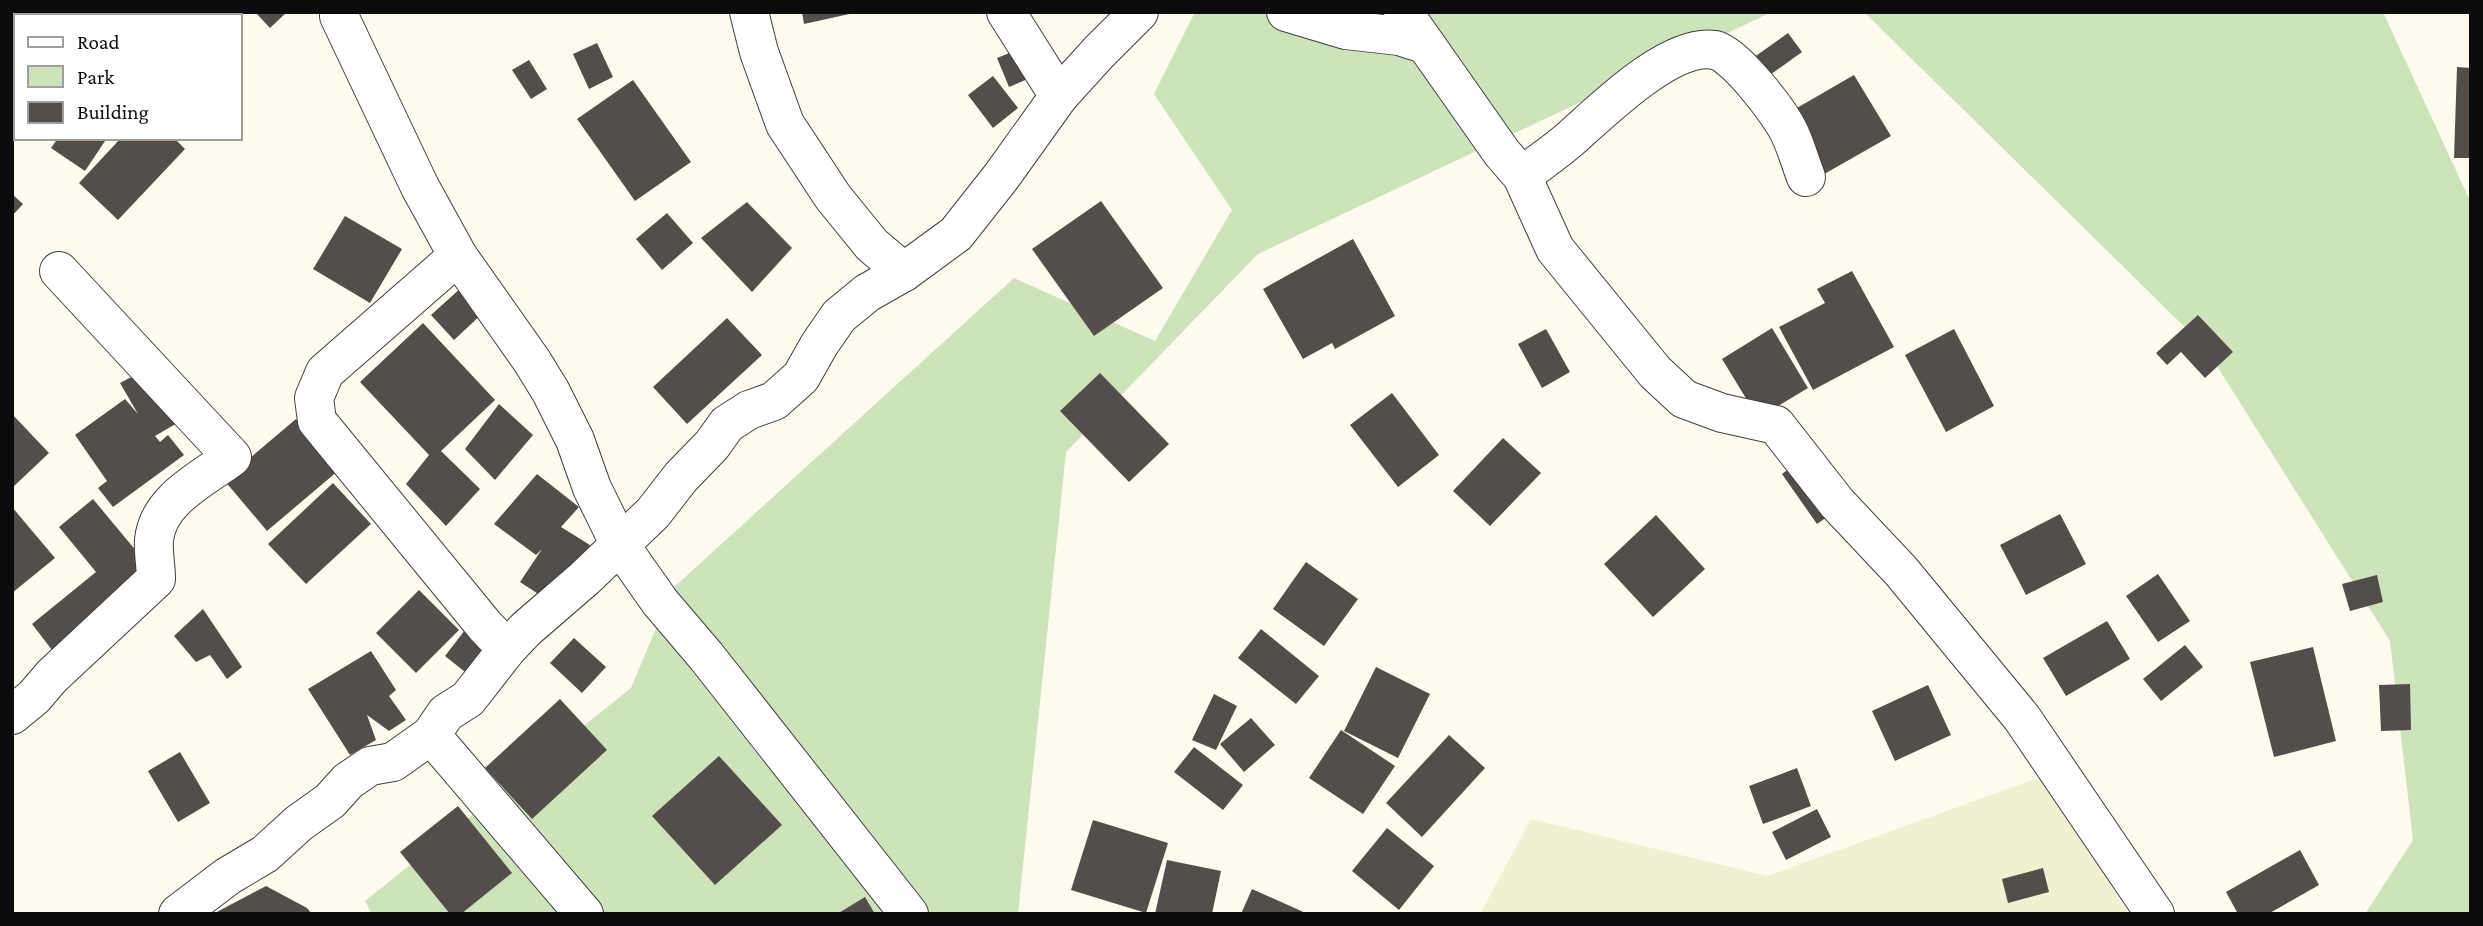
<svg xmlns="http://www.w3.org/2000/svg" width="2483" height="926" viewBox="0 0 2483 926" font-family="'Crimson Pro',serif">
	<rect width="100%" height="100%" fill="#fdfbee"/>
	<!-- farmland -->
	<path fill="#f1f0d0" d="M2046,775l82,139h-648l51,-95 237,57z"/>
	<!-- green -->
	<g fill="#cde4bb">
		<path d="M1195,12h577l-514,242 -192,198 -48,462h-646l-7,-13 266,-213 42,-100 341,-310 141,63 77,-131 -78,-116z"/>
		<path d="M1864,12h519l88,191v711h-106l48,-74 -23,-199 -185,-294z"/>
	</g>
	<!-- building -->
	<g fill="#544e4a">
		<path d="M255,12h32l-17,16z"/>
		<path d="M802,12h52v1l-50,11z"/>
		<path d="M1788,33l14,19 -35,25 -14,-19z"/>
		<path d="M597,43l16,34 -24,12 -16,-35z"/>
		<path d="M1024,47l13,28 -28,12 -12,-29z"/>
		<path d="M529,60l18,29 -16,10 -19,-29z"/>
		<path d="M2457,67l14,1v90h-17z"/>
		<path d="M1854,75l37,61 -72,41 -36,-61z"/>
		<path d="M993,76l25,32 -25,20 -25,-33z"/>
		<path d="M633,80l58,82 -56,39 -58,-82z"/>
		<path d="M58,138h49l-22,33 -34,-23z"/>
		<path d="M121,138h53l11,11 -67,71 -39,-37z"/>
		<path d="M12,194l11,10 -11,12z"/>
		<path d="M1101,201l62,87 -69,48 -62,-87z"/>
		<path d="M747,202l45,46 -40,44 -51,-54z"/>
		<path d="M667,213l26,30 -31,27 -26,-31z"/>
		<path d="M345,216l57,33 -32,54 -57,-34z"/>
		<path d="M1353,239l42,77 -60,33 -3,-6 -29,16 -40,-70z"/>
		<path d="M1852,271l42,76 -81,43 -34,-63 46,-24 -8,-14z"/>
		<path d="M462,287l22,25 -30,28 -23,-25z"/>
		<path d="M2198,315l35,37 -28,26 -24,-26 -14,13 -11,-12z"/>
		<path d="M727,318l35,37 -75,69 -34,-37z"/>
		<path d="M423,323l72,77 -54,51 39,38 -34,37 -40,-42 23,-29 -69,-73z"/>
		<path d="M1772,328l36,60 -50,30 -36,-59z"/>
		<path d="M1546,329l24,43 -28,16 -24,-44z"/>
		<path d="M1954,329l40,77 -48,26 -41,-77z"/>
		<path d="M148,368l31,54 -24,14 5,6 8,-7 16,20 -71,52 -15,-19 9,-7 -32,-46 50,-36 13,15 -18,-31z"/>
		<path d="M1100,373l69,71 -40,38 -69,-71z"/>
		<path d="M1392,393l47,62 -41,32 -48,-62z"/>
		<path d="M499,404l34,31 -38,45 -30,-31z"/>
		<path d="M12,414l37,39 -37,35z"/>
		<path d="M296,419l43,51 -72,61 -43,-51z"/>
		<path d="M1503,438l38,35 -51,53 -37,-35z"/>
		<path d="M1801,460l36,50 -20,14 -35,-50z"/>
		<path d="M537,474l42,33 -18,20 29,18 -38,58 -32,-21 22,-33 -6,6 -42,-31z"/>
		<path d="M333,483l38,41 -65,60 -38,-40z"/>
		<path d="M93,499l59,71 -100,80 -20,-26 64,-52 -37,-45z"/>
		<path d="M12,507l43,51 -43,35z"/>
		<path d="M2060,514l26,50 -60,31 -26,-50z"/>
		<path d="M1656,515l49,54 -52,48 -49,-53z"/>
		<path d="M1306,562l52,37 -34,47 -51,-37z"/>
		<path d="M2158,574l32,47 -32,21 -32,-46z"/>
		<path d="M2377,575l6,27 -33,9 -8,-27z"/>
		<path d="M419,590l40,40 -43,43 -40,-40z"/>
		<path d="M203,609l39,58 -15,12 -17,-24 -14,7 -22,-26z"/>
		<path d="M2107,621l23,38 -64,37 -23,-38z"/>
		<path d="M1261,629l58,47 -23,28 -58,-46z"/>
		<path d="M465,630l30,23 -21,26 -29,-23z"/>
		<path d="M574,638l32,29 -24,26 -32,-30z"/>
		<path d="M2185,645l18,22 -42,34 -18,-22z"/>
		<path d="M2313,647l23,94 -62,16 -24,-95z"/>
		<path d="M371,651l25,39 -7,6 17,24 -17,11 -22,-16 9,25 -26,15 -42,-66z"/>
		<path d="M1376,667l54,27 -32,64 -54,-27z"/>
		<path d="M2410,684l1,46 -30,1 -2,-46z"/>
		<path d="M1928,685l23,50 -56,26 -23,-50z"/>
		<path d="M1214,694l23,12 -21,44 -24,-10z"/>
		<path d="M560,699l47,51 -75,69 -47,-51z"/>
		<path d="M1251,718l24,27 -31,27 -24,-28z"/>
		<path d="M1341,730l54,36 -32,48 -54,-36z"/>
		<path d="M1449,735l36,33 -63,69 -36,-34z"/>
		<path d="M1194,747l49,38 -20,25 -49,-38z"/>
		<path d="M180,752l30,51 -32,19 -30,-51z"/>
		<path d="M719,756l63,69 -67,60 -63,-69z"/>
		<path d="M1797,768l14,38 -48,18 -14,-38z"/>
		<path d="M458,806l54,67 -51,41h-11l-50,-62z"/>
		<path d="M1817,809l14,28 -45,23 -14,-28z"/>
		<path d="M1093,820l75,23 -22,70 -75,-23z"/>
		<path d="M1387,828l47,38 -35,44 -47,-39z"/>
		<path d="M2300,850l19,35 -51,29h-30l-12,-22z"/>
		<path d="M1167,860l54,11 -9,43h-57z"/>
		<path d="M2043,868l6,24 -41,11 -6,-24z"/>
		<path d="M266,886l41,22 5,6h-99z"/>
		<path d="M1252,889l56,25h-67z"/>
		<path d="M865,897l10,17h-38z"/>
	</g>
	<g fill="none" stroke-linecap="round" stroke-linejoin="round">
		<!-- minor casing -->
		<g stroke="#3f3f3f" stroke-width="40">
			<g id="minor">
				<path d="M749,12l10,40 26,72 48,73 39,48 32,27"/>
				<path d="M1006,12l53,84"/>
				<path d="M1286,12l60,18 53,6 25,8"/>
				<path d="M1403,12l99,141 20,23 33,73 100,123 29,27 38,14 54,12 61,78 64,68 121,147 133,196"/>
				<path d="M339,16l81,171 38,69 74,105 19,31 24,48 17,48 28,57 40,57 46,54 203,258"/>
				<path d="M1522,176c15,-12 32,-23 47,-36 32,-28 101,-98 146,-90 20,4 65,63 74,82 7,14 11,30 17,45"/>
				<path d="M458,256l-133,116 -11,26 3,23 168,205 22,23"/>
				<path d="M12,715l22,-18 18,-21 104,-97c0,-13 -3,-26 -2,-39 4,-41 49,-61 78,-83l-173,-186"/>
				<path d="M431,735l153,179"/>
				<path d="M178,914l50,-38 37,-22 34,-31 31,-22 18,-20 22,-15 23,-4 38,-27 15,-22 22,-14 39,-50 19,-20 59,-51 68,-65 28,-36 31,-32 15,-21 22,-14 25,-9 27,-24 18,-32 20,-29 28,-23 37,-21 52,-38 45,-57 58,-81 40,-44 40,-40"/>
			</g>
		</g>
		<!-- minor -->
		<use href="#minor" stroke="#fff" stroke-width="38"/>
	</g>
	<!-- border -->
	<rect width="2483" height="926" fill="none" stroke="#0c0c0c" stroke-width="28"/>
	<!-- legend -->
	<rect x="14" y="14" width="228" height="126" fill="#ffffff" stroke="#9e9e9e" stroke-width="2"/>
	<rect x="28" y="37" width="35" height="10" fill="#ffffff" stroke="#9e9e9e" stroke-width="2"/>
	<text x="77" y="49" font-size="21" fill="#0c0c0c">Road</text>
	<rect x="28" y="66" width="35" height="21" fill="#cde4bb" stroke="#9e9e9e" stroke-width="2"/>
	<text x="77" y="84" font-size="21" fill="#0c0c0c">Park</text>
	<rect x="28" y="102" width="35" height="21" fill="#544e4a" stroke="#9e9e9e" stroke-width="2"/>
	<text x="77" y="119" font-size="21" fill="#0c0c0c">Building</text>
</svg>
